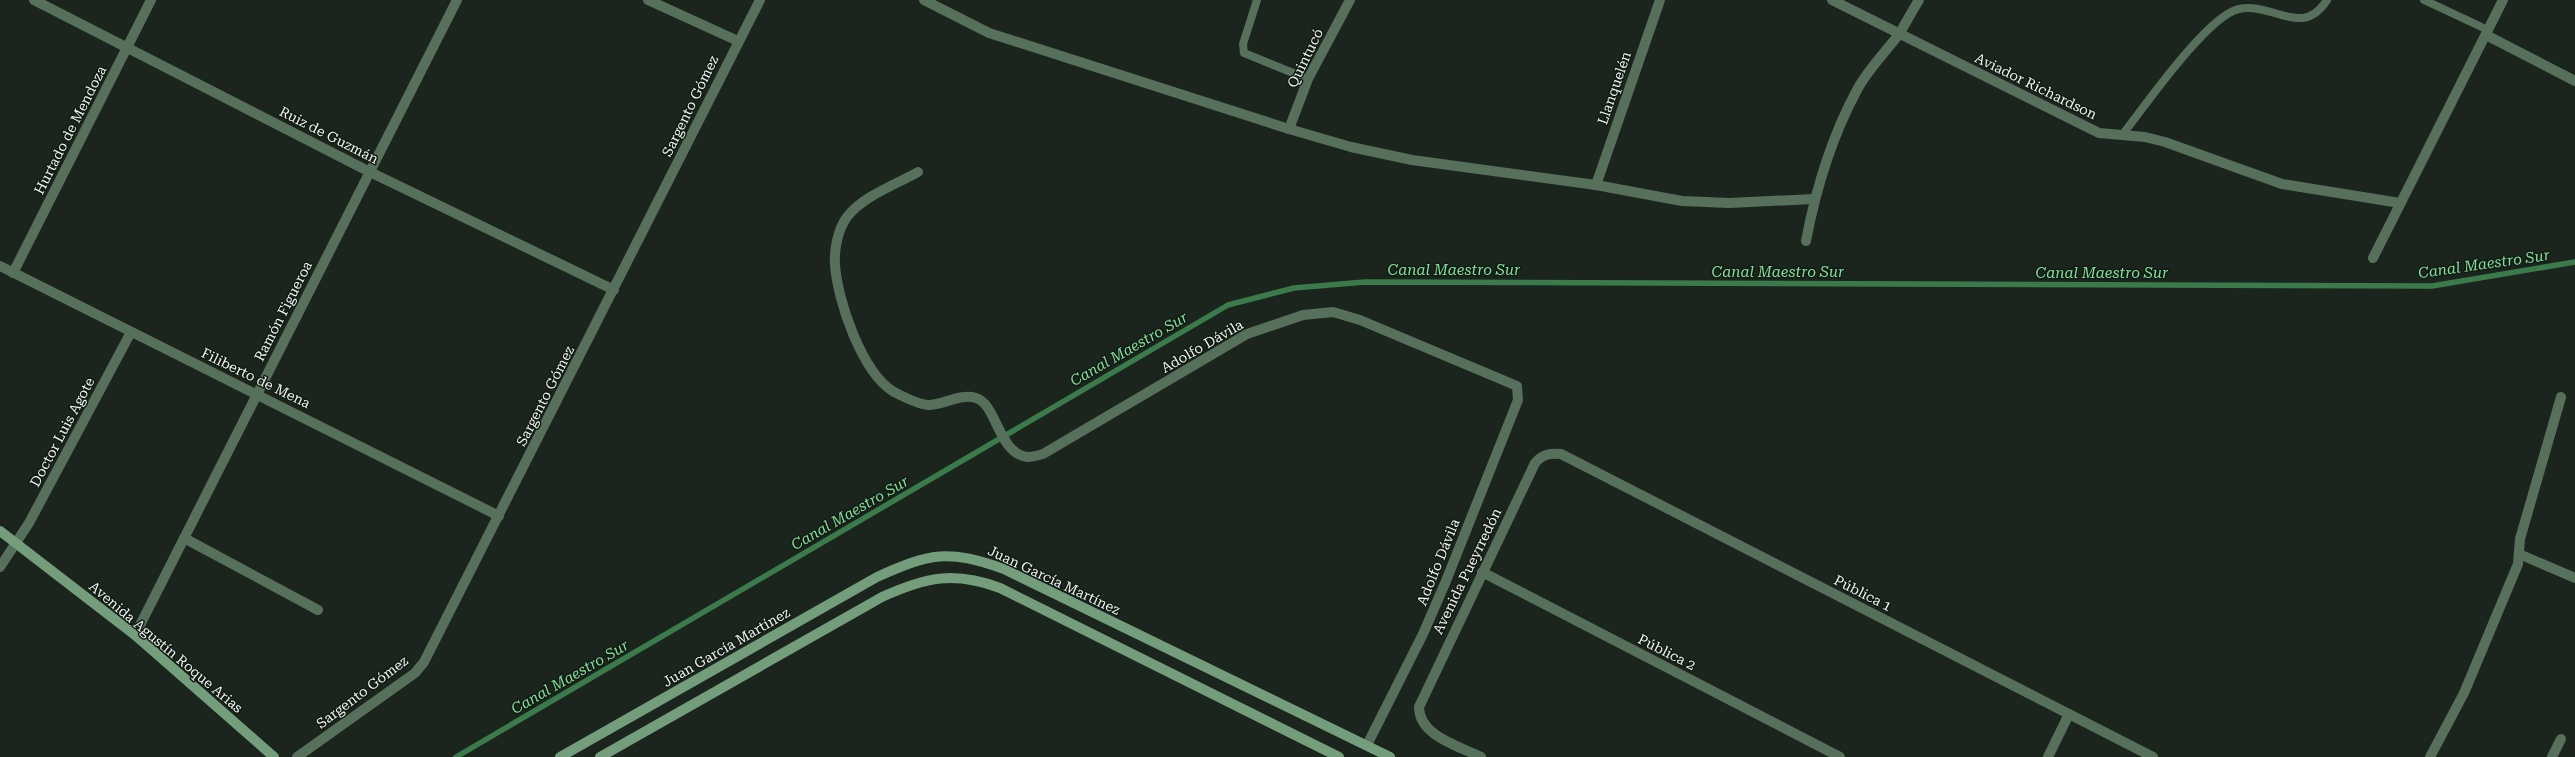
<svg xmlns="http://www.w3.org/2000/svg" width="2575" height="757" viewBox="0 0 2575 757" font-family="'Roboto Serif',serif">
	<rect width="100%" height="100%" fill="#1b251d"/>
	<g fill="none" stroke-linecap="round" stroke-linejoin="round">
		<!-- stream -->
		<path stroke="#3b7b4b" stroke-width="5.5" d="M456,757l772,-452 66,-17 71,-6 1067,4 143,-24"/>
		<!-- lane -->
		<g stroke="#56705b" stroke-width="8">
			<path d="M1257,0l-14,44 1,9 64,26"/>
			<path d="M2424,0l64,30"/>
			<path d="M2123,134c21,-27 85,-119 116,-125 35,-7 63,30 88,-9"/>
		</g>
		<!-- street -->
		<g stroke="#56705b" stroke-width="10">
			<path d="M34,0l336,172 244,118"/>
			<path d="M648,0l90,41"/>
			<path d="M924,0l65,33 22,7 278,89 62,18 61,13 184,25 86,16 47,2 85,-4"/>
			<path d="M1832,0l267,133 46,4 20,5 117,42 118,19"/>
			<path d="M2486,35l89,46"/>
			<path d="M1289,129l19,-50 42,-79"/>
			<path d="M918,172c-23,13 -55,24 -71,45 -9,12 -13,32 -12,47 2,36 27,109 59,128 10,5 23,12 34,13 16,0 32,-12 48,-7 21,6 22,56 52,59 5,0 11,-2 15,-3l204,-120 56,-19 30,-3 27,8 157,66 1,14 -72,181 -23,53 -56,111"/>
			<path d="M1596,185l64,-185"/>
			<path d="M1806,241c10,-53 25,-103 51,-151 11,-21 28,-37 42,-56 7,-11 13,-23 20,-34"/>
			<path d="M2373,258l130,-258"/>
			<path d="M0,266l499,250"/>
			<path d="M13,273l138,-273"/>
			<path d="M184,538l134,72"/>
			<path d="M2519,554l56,24"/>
			<path d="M0,567l29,-44 102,-191"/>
			<path d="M1482,572l358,185"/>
			<path d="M135,635l322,-635"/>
			<path d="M297,757l118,-84 9,-11 336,-662"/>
			<path d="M1481,757c-22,-11 -62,-21 -62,-50l116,-244c8,-9 15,-10 26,-9l592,303"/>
			<path d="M2048,757l21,-43"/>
			<path d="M2430,757l34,-64 54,-129 2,-25 41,-142"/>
			<path d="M2552,757l9,-18"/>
		</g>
		<!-- secondary -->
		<g stroke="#739d7b" stroke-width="10">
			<path d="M0,531l135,104 139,122"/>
			<path d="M560,757l317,-180c54,-24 70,-28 127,-8l386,188"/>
			<path d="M600,757l282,-160c44,-20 72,-26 118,-9l339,169"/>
		</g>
	</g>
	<g text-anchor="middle" stroke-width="3" stroke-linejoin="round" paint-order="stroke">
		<!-- street labels -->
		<g font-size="14" fill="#eef4ef" stroke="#121b14">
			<text transform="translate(1305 58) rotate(-64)" y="5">Quintucó</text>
			<text transform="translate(2036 86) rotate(26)" y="5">Aviador Richardson</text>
			<text transform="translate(1614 88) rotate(-71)" y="5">Llanquelén</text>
			<text transform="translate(690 106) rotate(-64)" y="5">Sargento Gómez</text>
			<text transform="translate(70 130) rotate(-63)" y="5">Hurtado de Mendoza</text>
			<text transform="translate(329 135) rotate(27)" y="5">Ruiz de Guzmán</text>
			<text transform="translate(283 311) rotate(-63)" y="5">Ramón Figueroa</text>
			<text transform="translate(1202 346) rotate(-30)" y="5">Adolfo Dávila</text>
			<text transform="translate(256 378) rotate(26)" y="5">Filiberto de Mena</text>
			<text transform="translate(545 396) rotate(-63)" y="5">Sargento Gómez</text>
			<text transform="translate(62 432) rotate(-62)" y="5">Doctor Luis Agote</text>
			<text transform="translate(1438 562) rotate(-68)" y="5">Adolfo Dávila</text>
			<text transform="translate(1467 571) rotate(-64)" y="5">Avenida Pueyrredón</text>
			<text transform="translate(1054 580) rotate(25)" y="5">Juan García Martínez</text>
			<text transform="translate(1863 593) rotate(27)" y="5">Pública 1</text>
			<text transform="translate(166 647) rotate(40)" y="5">Avenida Agustín Roque Arias</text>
			<text transform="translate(726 647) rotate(-30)" y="5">Juan García Martínez</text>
			<text transform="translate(1667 652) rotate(27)" y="5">Pública 2</text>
			<text transform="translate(362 692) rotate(-37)" y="5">Sargento Gómez</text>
		</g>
		<!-- water labels -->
		<g font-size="15" font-style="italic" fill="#86df9a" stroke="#121b14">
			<text transform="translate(2484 264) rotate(-8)" y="5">Canal Maestro Sur</text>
			<text x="1454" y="275">Canal Maestro Sur</text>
			<text x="1778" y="277">Canal Maestro Sur</text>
			<text x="2102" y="278">Canal Maestro Sur</text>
			<text transform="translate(1129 349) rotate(-30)" y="5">Canal Maestro Sur</text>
			<text transform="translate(850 513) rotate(-30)" y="5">Canal Maestro Sur</text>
			<text transform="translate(570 677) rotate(-30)" y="5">Canal Maestro Sur</text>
		</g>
	</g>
</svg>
